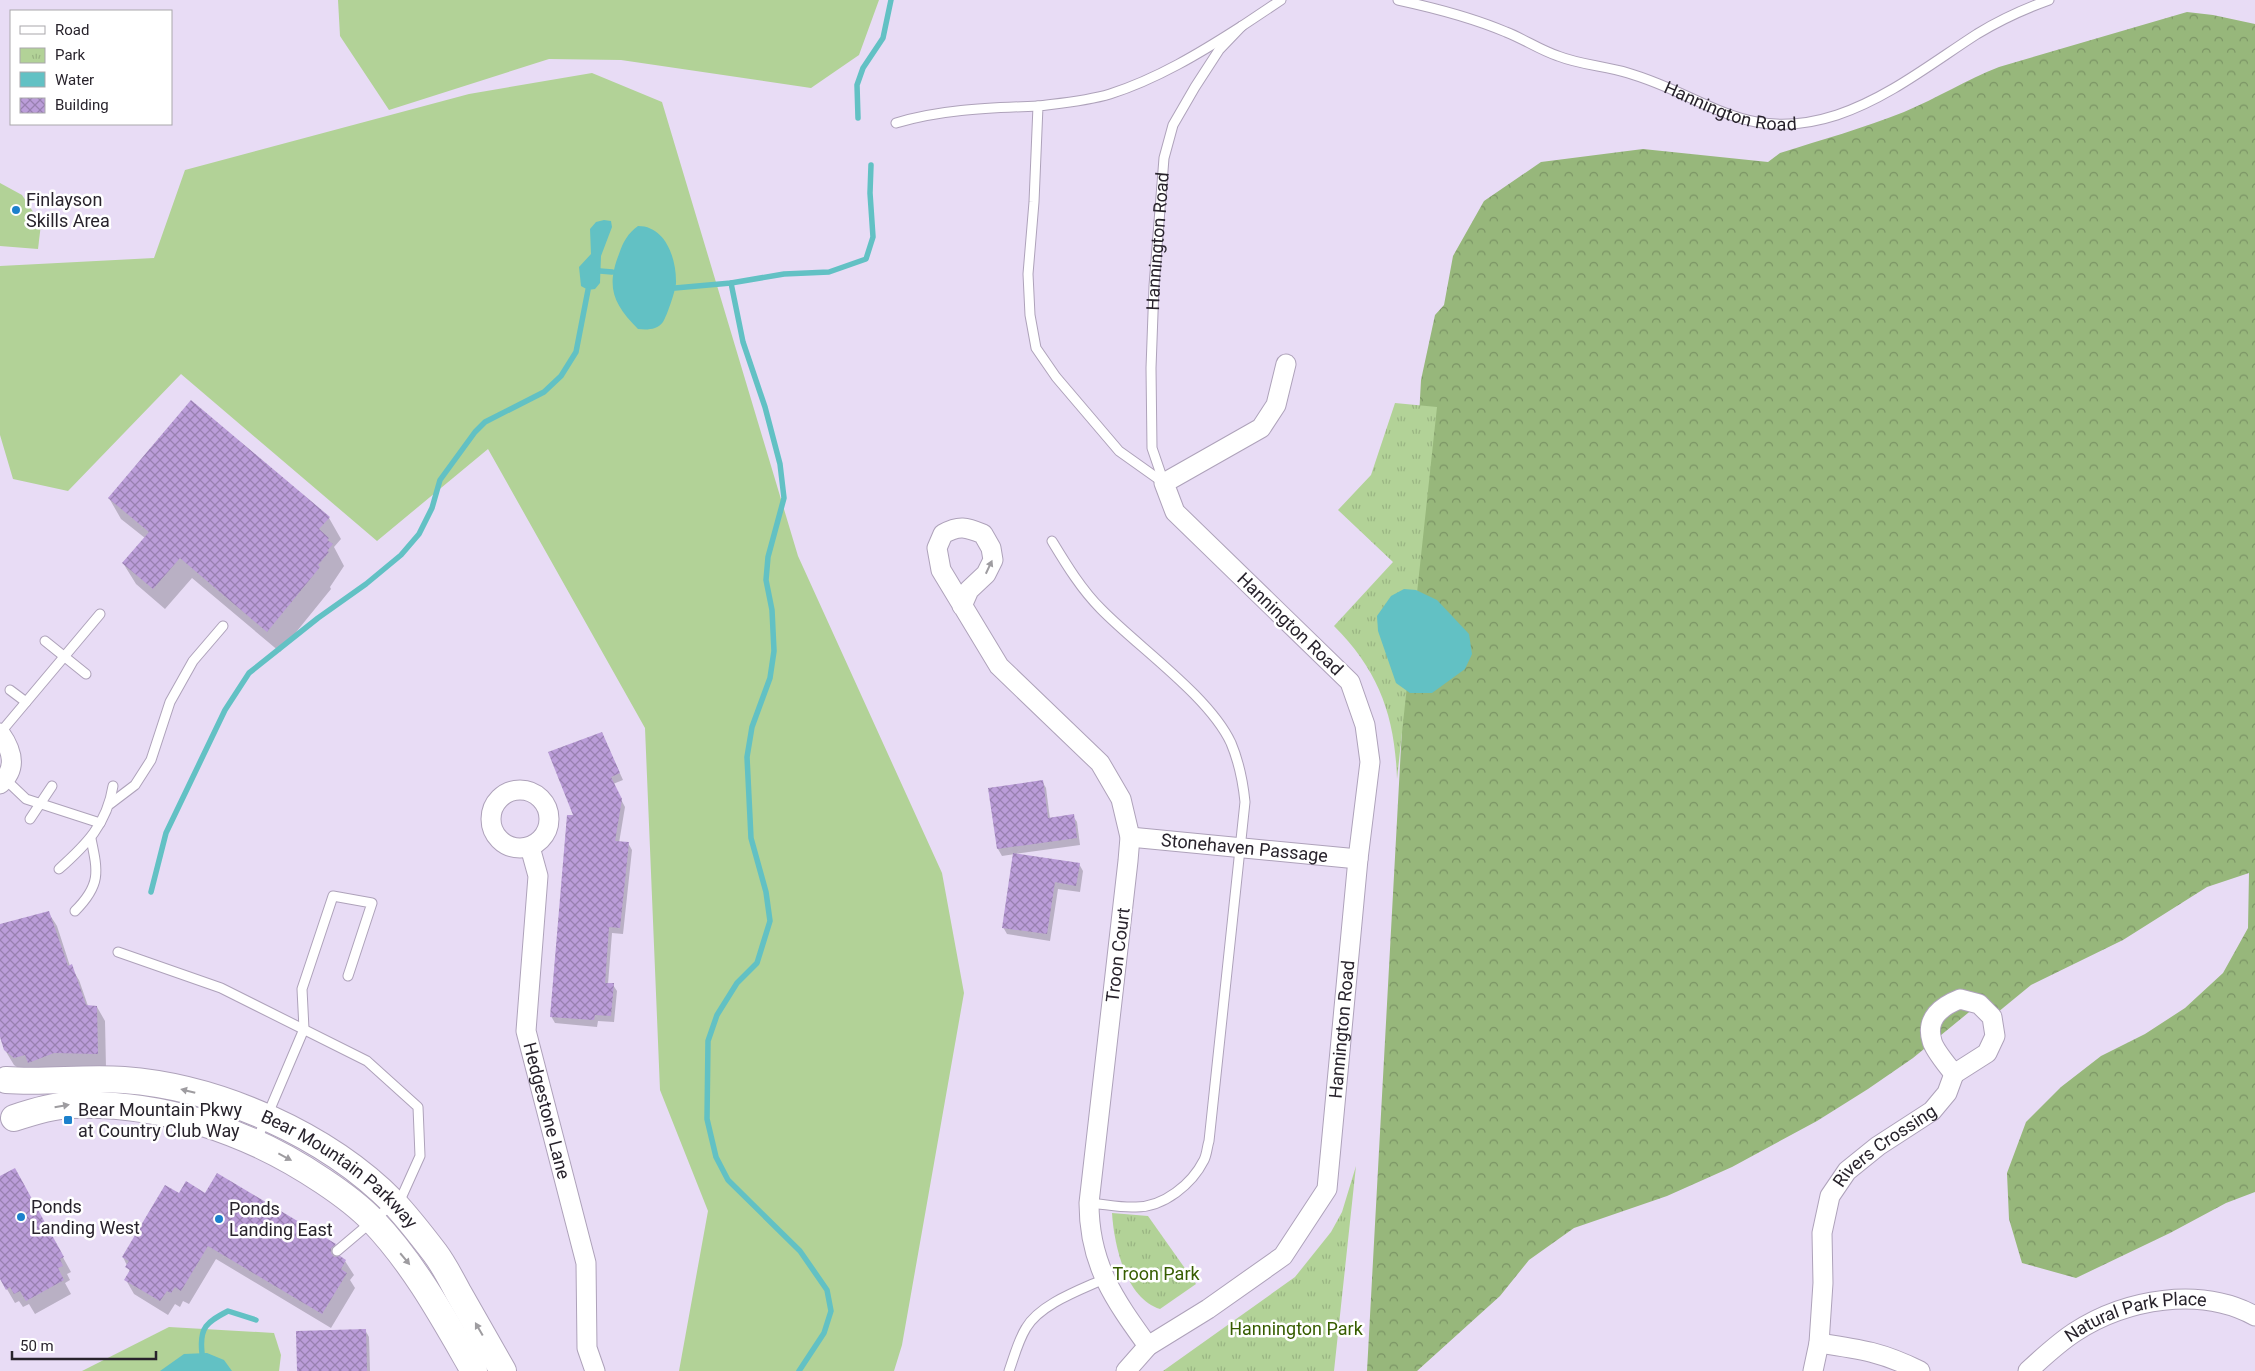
<svg xmlns="http://www.w3.org/2000/svg" width="2255" height="1371" viewBox="0 0 2255 1371" font-family="Roboto,sans-serif">
	<defs>
		<pattern id="forest-crowns" width="20" height="18" patternUnits="userSpaceOnUse" patternTransform="scale(1.25)"><rect width="20" height="18" fill="#97b77b"/><path d="M2 6a3 3 0 1 1 6 0M12 15a3 3 0 1 1 6 0" fill="none" stroke="#7b9465"/></pattern>
		<pattern id="park-tufts" width="24" height="20" patternUnits="userSpaceOnUse" patternTransform="scale(1.25)"><rect width="24" height="20" fill="#b2d297"/><path d="M3 7l-1-3M5 7V3M7 7l1-3M15 17l-1-3M17 17v-4M19 17l1-3" fill="none" stroke="#99b482"/></pattern>
		<pattern id="building-cross-hatch" width="8" height="8" patternUnits="userSpaceOnUse" patternTransform="scale(1.25)"><rect width="8" height="8" fill="#bb9dd9"/><path d="M0 0l8 8M0 8l8-8" fill="none" stroke="#9880b0"/></pattern>
	</defs>
	<rect width="100%" height="100%" fill="#e8dcf5"/>
	<!-- grass -->
	<g fill="#b2d297">
		<path d="M338,0h541l-20,55 -48,33 -190,-28 -72,-1 -160,51 -49,-74z"/>
		<path d="M592,73l70,29 136,454 144,317 22,120 -62,352 -8,26h-215l29,-160 -48,-121 -15,-362 -157,-279 -111,92 -196,-167 -113,117 -55,-12 -13,-44v-169l154,-8 31,-88 284,-76z"/>
		<path d="M0,183l22,12 19,29 -3,25 -38,-3z"/>
		<path d="M169,1327l105,6 7,22 -2,16h-197z"/>
	</g>
	<!-- forest -->
	<path fill="url(#forest-crowns)" d="M2187,12l26,3 42,9v1168l-29,11 -56,30 -94,45 -54,-15 -13,-44 -2,-46 19,-51 35,-35 40,-31 44,-22 40,-26 38,-35 25,-45 1,-55 -42,14 -84,53 -92,45 -39,32 -13,-13 -66,54 -45,31 -51,32 -85,46 -65,29 -93,32 -45,32 -29,36 -83,75h-50l54,-991 14,-65 9,-10 9,-49 31,-55 57,-39 102,-13 125,13 12,-9c41,-13 84,-25 124,-41 33,-14 62,-32 95,-45z"/>
	<!-- park -->
	<g fill="url(#park-tufts)">
		<path d="M1395,403l42,4 -40,372c-2,-63 -18,-108 -63,-153l59,-64 -55,-52 33,-35z"/>
		<path d="M1356,1166l-22,205h-171l132,-94 36,-45 11,-20z"/>
		<path d="M1112,1213l36,3 48,68 -36,25c-35,-11 -46,-65 -48,-96z"/>
	</g>
	<!-- water -->
	<g fill="#62c1c4">
		<path d="M604,220l7,1 1,6 -11,29 -1,27 -5,6 -7,1 -7,-4 -2,-19 12,-13 -1,-25 6,-7z"/>
		<path d="M638,226c27,0 38,31 38,55 1,6 -9,35 -13,41 -6,8 -16,8 -25,7 -25,-25 -32,-42 -19,-75 4,-12 9,-21 19,-28z"/>
		<path d="M1404,589l12,1 21,10 32,34 3,20 -7,15 -33,24h-22l-14,-10 -18,-52 -1,-15 14,-20z"/>
		<path d="M207,1353l17,7 8,11h-72l24,-17z"/>
	</g>
	<!-- shadow -->
	<g fill="#0003">
		<path d="M109,498l220,20 12,21 -7,8 10,19 -14,21 1,2 -51,63 -88,-74 -27,31 -29,-25 -13,-21 22,-25 -24,-19z"/>
		<path d="M602,734l21,46 -10,4 12,23 -6,36h9l4,7 -9,84 -11,-1 -4,51 5,1 4,6 -3,31 -16,-1 -1,6 -42,-4 -4,-7 24,-200z"/>
		<path d="M1042,781l4,7 4,31 23,-3 4,6 3,23 -65,9 64,10 4,7 -3,21 -22,-3 -8,52 -43,-7 -4,-7 12,-73 -13,2 -4,-7z"/>
		<path d="M48,912l9,14 13,40 9,14 9,26 9,1 8,14 1,47 -83,3 -9,-6 -9,-15 -5,-18v-107z"/>
		<path d="M0,1177l22,6 49,89 -4,2 3,6 -5,3 6,11 -36,20 -6,-10 -6,3 -4,-6 -4,2 -15,-26z"/>
		<path d="M205,1194l130,51 7,15 3,1 9,14 -4,5 5,8 -24,40 -115,-69 -27,45 -6,-3 -3,6 -5,-3 -7,11 -34,-21 -8,-14 4,-8 -7,-15 56,-62z"/>
		<path d="M365,1330l4,7 1,34h-72z"/>
	</g>
	<g fill="none" stroke-linecap="round" stroke-linejoin="round">
		<!-- stream -->
		<g stroke="#62c1c4" stroke-width="5.5">
			<path d="M858,118l-1,-33 6,-17 20,-30 8,-38"/>
			<path d="M600,271l12,1"/>
			<path d="M731,283l12,59 22,65 15,57 4,34 -16,59 -2,23 6,30 2,41 -4,27 -18,49 -5,30 4,81 15,54 4,29 -13,42 -20,20 -20,32 -9,26 -1,78 9,38 12,23 72,71 27,39 4,21 -7,22 -25,38"/>
			<path d="M675,288l56,-5 53,-9 45,-2 37,-13 7,-22 -3,-44 1,-28"/>
			<path d="M151,892l15,-59 59,-123 24,-37 69,-55 48,-34 35,-29 18,-21 13,-26 8,-28 35,-48 10,-10 59,-30 17,-16 15,-24 12,-62"/>
			<path d="M202,1353c-3,-26 5,-31 26,-42l28,9"/>
		</g>
	</g>
	<!-- building -->
	<g fill="url(#building-cross-hatch)">
		<path d="M191,400l139,117 -11,12 10,9 -2,2 6,4 -6,7 2,1 -11,13 2,2 -53,65 -87,-74 -27,31 -31,-26 27,-31 -41,-34z"/>
		<path d="M602,732l18,41 -9,4 11,22 -7,42 14,1 -9,86 -11,-1 -4,56h9l-3,33 -16,-1 -1,5 -44,-3 17,-202h6l-25,-63z"/>
		<path d="M1043,780l5,38 26,-4 3,24 -80,11 -9,-61z"/>
		<path d="M1013,853l67,10 -4,23 -21,-4 -8,52 -45,-6z"/>
		<path d="M49,911l19,55 4,-2 14,41 11,1 1,48 -44,-1 -26,10 -3,-8 -11,3 -10,-8 -4,-13v-113z"/>
		<path d="M15,1168l49,89 -4,2 3,7 -5,2 6,12 -38,21 -6,-10 -6,3 -4,-7 -4,3 -6,-11v-103z"/>
		<path d="M217,1173l119,71 -5,4v5l3,4 6,-1 6,4 -5,9 6,4 -25,41 -114,-68 -27,45 -6,-4 -4,6 -4,-2 -7,10 -36,-21 6,-10 -5,-3 4,-6 -7,-4 43,-72 14,8 7,-12 19,12z"/>
		<path d="M366,1329l1,42h-70l-1,-40z"/>
	</g>
	<g fill="none" stroke-linecap="round" stroke-linejoin="round">
		<!-- lane casing -->
		<g stroke="#aea2ba" stroke-width="11">
			<g id="lane">
				<path id="s1" d="M1398,0c37,8 73,17 108,32 18,7 34,18 52,24 23,9 47,10 70,17 79,23 117,72 209,42 51,-17 95,-52 140,-81 23,-14 47,-25 72,-34"/>
				<path d="M896,123c46,-14 94,-15 142,-17"/>
				<path d="M1164,483l-45,-32 -63,-74 -20,-29 -6,-33 -2,-41 6,-72 4,-96c24,-3 49,-5 72,-12 47,-15 90,-41 132,-68"/>
				<path id="s2" d="M1164,483l-12,-35 -1,-80 3,-82 10,-128 9,-33 22,-38 24,-37 23,-24 39,-26"/>
				<path d="M1052,541c14,23 29,48 49,68 37,38 108,87 130,134 8,19 12,39 14,59l-36,339c-2,6 -2,13 -5,19 -12,24 -40,47 -68,47 -15,1 -32,-3 -47,-4"/>
				<path d="M45,641l41,33"/>
				<path d="M10,690l16,12"/>
				<path d="M0,733l100,-119"/>
				<path d="M5,779l21,20 74,24"/>
				<path d="M110,804l25,-19 16,-25 19,-58 23,-41 30,-35"/>
				<path d="M30,819l22,-33"/>
				<path d="M59,869c27,-24 48,-45 54,-83"/>
				<path d="M75,911c26,-26 23,-39 16,-72"/>
				<path d="M118,952l103,36 146,73 51,46 2,49 -18,40 -65,55"/>
				<path d="M256,1142l48,-113 -2,-40 31,-93 39,7 -24,73"/>
				<path d="M1009,1371c5,-14 9,-30 17,-43 14,-24 54,-38 78,-49"/>
			</g>
		</g>
		<!-- street casing -->
		<g stroke="#aea2ba" stroke-width="21">
			<g id="street">
				<path d="M962,606l7,-16 17,-16 7,-14 -2,-12 -8,-14c-17,-7 -24,-9 -40,0l-6,14 4,22 58,96 101,97 21,36 9,38 -2,24 -39,342c0,61 25,96 59,143"/>
				<path d="M0,733c12,17 18,35 0,51"/>
				<circle cx="520" cy="819" r="29"/>
				<path id="s3" d="M1130,837l228,22"/>
				<path id="s4" d="M530,847l8,29 -12,155 60,232 1,85 8,23"/>
				<path d="M1960,999l19,5 13,13 3,19 -8,17 -33,21c-6,-8 -20,-24 -22,-33 -7,-23 10,-35 28,-42z"/>
				<path d="M1819,1343c41,6 63,9 101,28"/>
				<path id="s5" d="M1126,1371l22,-25 60,-37 75,-53 44,-67 31,-330 12,-97 -5,-37 -15,-43 -175,-170 -11,-29 97,-55 15,-23 10,-41"/>
				<path id="s6" d="M1813,1371l6,-28 4,-60 -1,-50 8,-37 17,-25 31,-25 54,-35 15,-18 7,-19"/>
				<path id="s7" d="M2028,1371c15,-14 30,-28 47,-39 51,-33 125,-46 180,-16"/>
			</g>
		</g>
		<!-- secondary casing -->
		<g stroke="#aea2ba" stroke-width="28">
			<g id="secondary">
				<path id="s8" d="M6,1080c40,3 78,-3 118,0 95,7 203,55 270,123 15,16 28,33 41,50 9,12 16,26 23,39 15,26 30,53 45,79"/>
				<path d="M14,1118c18,-6 37,-12 55,-13 91,-4 180,26 254,76 18,12 35,24 50,40 42,44 71,98 101,150"/>
			</g>
		</g>
		<!-- lane -->
		<use href="#lane" stroke="#fff" stroke-width="9"/>
		<!-- street -->
		<use href="#street" stroke="#fff" stroke-width="19"/>
		<!-- secondary -->
		<use href="#secondary" stroke="#fff" stroke-width="26"/>
	</g>
	<!-- one-way arrows -->
	<defs><path id="oneway-solid" d="M-6-.8H1V-3.2L6.5 0L1 3.2V.8H-6Z" transform="scale(1.25)"/></defs>
	<g fill="#9e9ca0">
		<use href="#oneway-solid" transform="translate(989 567) rotate(-65)"/>
		<use href="#oneway-solid" transform="translate(188 1091) rotate(-166)"/>
		<use href="#oneway-solid" transform="translate(62 1106) rotate(-10)"/>
		<use href="#oneway-solid" transform="translate(285 1157) rotate(28)"/>
		<use href="#oneway-solid" transform="translate(405 1259) rotate(50)"/>
		<use href="#oneway-solid" transform="translate(479 1329) rotate(-120)"/>
	</g>
	<!-- markers -->
	<g fill="#1c81cc" stroke="#fff" stroke-width="2">
		<circle cx="16" cy="210" r="5"/>
		<rect x="63" y="1115" width="10" height="10" rx="2.5"/>
		<circle cx="21" cy="1217" r="5"/>
		<circle cx="219" cy="1219" r="5"/>
	</g>
	<g text-anchor="middle" stroke-width="5" stroke-linejoin="round" paint-order="stroke">
		<!-- street labels -->
		<g font-size="18" fill="#28232c" stroke="#fff">
			<text dy="6" stroke="none"><textPath href="#s1" startOffset="351">Hannington Road</textPath></text>
			<text dy="6" stroke="none"><textPath href="#s2" startOffset="244">Hannington Road</textPath></text>
			<text transform="translate(1290 624) rotate(44)" y="6">Hannington Road</text>
			<text dy="6" stroke="none"><textPath href="#s3" startOffset="115">Stonehaven Passage</textPath></text>
			<text transform="translate(1118 955) rotate(-83)" y="6">Troon Court</text>
			<text dy="6" stroke="none"><textPath href="#s5" startOffset="436">Hannington Road</textPath></text>
			<text dy="6" stroke="none"><textPath href="#s4" startOffset="268">Hedgestone Lane</textPath></text>
			<text dy="6" stroke="none"><textPath href="#s6" startOffset="252">Rivers Crossing</textPath></text>
			<text dy="6" stroke="none"><textPath href="#s8" startOffset="356">Bear Mountain Parkway</textPath></text>
			<text dy="6" stroke="none"><textPath href="#s7" startOffset="125">Natural Park Place</textPath></text>
		</g>
		<!-- poi labels -->
		<g font-size="18" fill="#28232c" stroke="#fff" text-anchor="start">
			<text x="26" y="206">Finlayson<tspan x="26" dy="21">Skills Area</tspan></text>
			<text x="78" y="1116">Bear Mountain Pkwy<tspan x="78" dy="21">at Country Club Way</tspan></text>
			<text x="31" y="1213">Ponds<tspan x="31" dy="21">Landing West</tspan></text>
			<text x="229" y="1215">Ponds<tspan x="229" dy="21">Landing East</tspan></text>
		</g>
		<!-- park labels -->
		<g font-size="18" fill="#375d00" stroke="#fff">
			<text x="1156" y="1280">Troon Park</text>
			<text x="1296" y="1335">Hannington Park</text>
		</g>
	</g>
	<!-- legend -->
	<rect x="10" y="10" width="162" height="115" fill="#ffffff" stroke="#a9a7ab"/>
	<rect x="20" y="26" width="25" height="8" fill="#ffffff" stroke="#a9a7ab"/>
	<text x="55" y="35" font-size="15" fill="#28232c">Road</text>
	<rect x="20" y="48" width="25" height="15" fill="url(#park-tufts)" stroke="#a9a7ab"/>
	<text x="55" y="60" font-size="15" fill="#28232c">Park</text>
	<rect x="20" y="72" width="25" height="15" fill="#62c1c4" stroke="#a9a7ab"/>
	<text x="55" y="85" font-size="15" fill="#28232c">Water</text>
	<rect x="20" y="98" width="25" height="15" fill="url(#building-cross-hatch)" stroke="#a9a7ab"/>
	<text x="55" y="110" font-size="15" fill="#28232c">Building</text>
	<!-- scale -->
	<path d="M12 1351v8h144v-8" fill="none" stroke="#28232c" stroke-width="2.5"/>
	<text x="20" y="1351" font-size="15" fill="#28232c" stroke="#ffffff" stroke-width="4" paint-order="stroke">50 m</text>
</svg>
